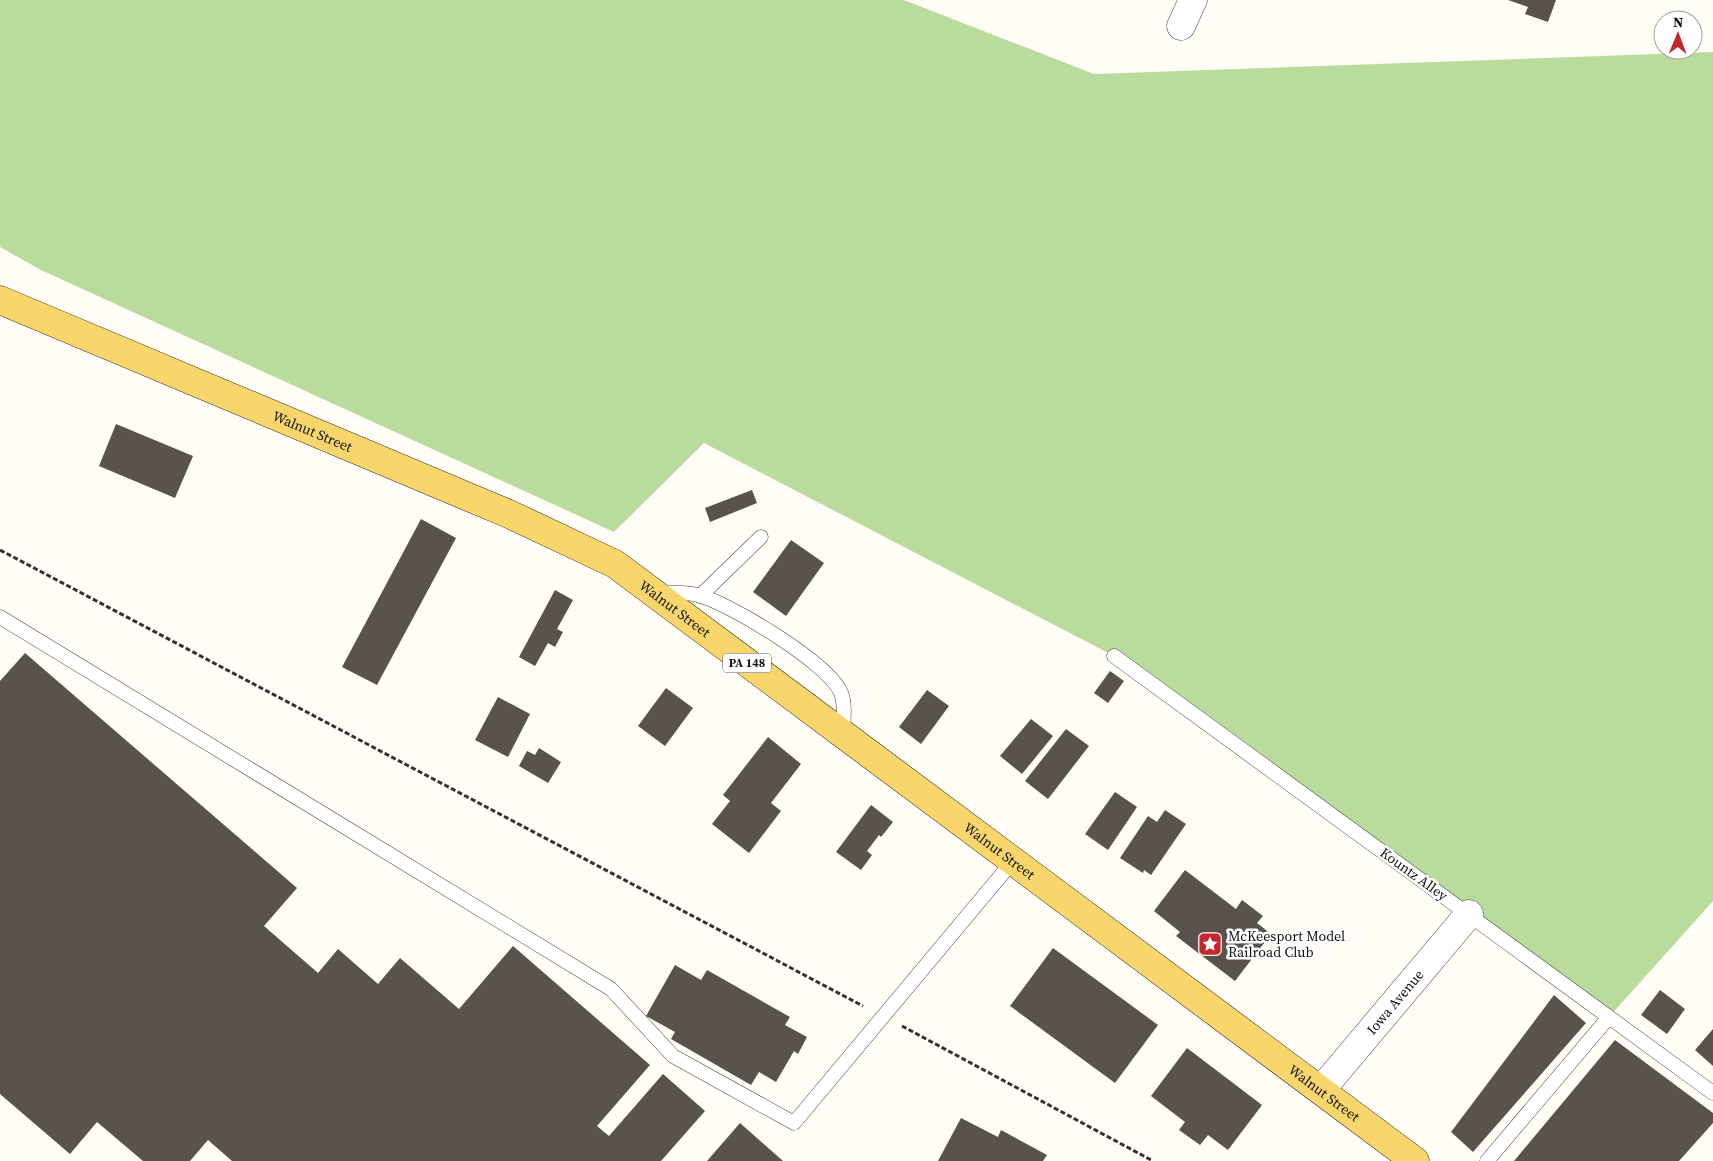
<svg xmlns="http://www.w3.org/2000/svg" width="1713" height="1161" viewBox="0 0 1713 1161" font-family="'Source Serif 4',serif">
	<rect width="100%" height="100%" fill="#fffdf5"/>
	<!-- forest -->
	<path fill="#b9dc9c" d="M0,0h904l190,74 619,-22v849l-104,116 -495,-361 -410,-213 -90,89 -573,-262 -41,-23z"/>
	<!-- building -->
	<g fill="#5a524d">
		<path d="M1508,0h48l-8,22 -23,-8 3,-7z"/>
		<path d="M116,424l77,32 -18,42 -76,-32z"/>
		<path d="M752,490l5,13 -47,19 -5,-14z"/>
		<path d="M421,519l35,19 -79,147 -35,-18z"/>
		<path d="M791,540l33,23 -38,53 -33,-24z"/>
		<path d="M555,590l18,10 -16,29 6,3 -8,15 -7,-4 -13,23 -16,-9z"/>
		<path d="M25,653l272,235 -33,38 54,47 20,-24 40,35 22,-26 59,51 54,-63 137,119 -53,61 12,10 54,-62 42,37 -44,50h-429l-24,-21 -18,21h-47l-46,-39 -27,32 -70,-60v-413z"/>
		<path d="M1110,671l14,10 -16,22 -14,-10z"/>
		<path d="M666,688l27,20 -28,38 -27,-20z"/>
		<path d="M927,690l22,16 -28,38 -22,-17z"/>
		<path d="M498,697l32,17 -22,43 -33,-17z"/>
		<path d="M1031,719l22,17 -31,38 -22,-18z"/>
		<path d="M1066,729l23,17 -41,53 -23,-18z"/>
		<path d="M768,737l33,27 -30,39 10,8 -32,42 -37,-29 18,-23 -7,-6z"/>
		<path d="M539,748l22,14 -13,21 -29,-17 8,-15 8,4z"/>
		<path d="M1115,792l22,15 -29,43 -23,-16z"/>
		<path d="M871,805l22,17 -12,15 -2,-2 -12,16 5,4 -11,15 -25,-18z"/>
		<path d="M1165,810l21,14 -35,51 -7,-5 -1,3 -23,-15 28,-42 9,6z"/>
		<path d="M1185,870l51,39 6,-9 21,16 -6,7 14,11 -36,47 -59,-45 4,-4 -26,-21z"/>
		<path d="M1053,948l105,77 -43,58 -105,-77z"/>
		<path d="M675,965l26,15 6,-10 83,47 -5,8 22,12 -9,17 -4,-3 -18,31 -17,-10 -8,13 -80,-46 4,-7 -29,-16z"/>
		<path d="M1660,990l25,19 -18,25 -26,-19z"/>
		<path d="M1554,995l32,28 -113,129 -22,-20z"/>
		<path d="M1713,1029v37l-18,-16z"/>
		<path d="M1615,1040l98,73v10l-34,38h-165z"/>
		<path d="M1187,1048l75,57 -34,45 -20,-15 -8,10 -21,-15 6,-8 -34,-26z"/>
		<path d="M961,1118l37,19 3,-7 46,25 -4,6h-105z"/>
		<path d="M740,1123l43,38h-76z"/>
	</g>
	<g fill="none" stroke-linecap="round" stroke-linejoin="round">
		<!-- service casing -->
		<g stroke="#444" stroke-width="15">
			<g id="service">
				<path d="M656,593c15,-1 28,-1 42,2 31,8 132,69 143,98 5,12 2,29 2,42"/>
				<path d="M700,596l61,-59"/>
				<path d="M0,617l611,372 62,67 121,67 219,-262"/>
				<path d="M1114,656l599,437"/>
				<path d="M1487,1161l122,-144"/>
			</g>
		</g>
		<!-- minor casing -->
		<g stroke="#444" stroke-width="29">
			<g id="minor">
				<path d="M1181,26l12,-26"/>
				<path id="s1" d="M1321,1090l148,-176"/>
			</g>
		</g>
		<!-- primary casing -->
		<g stroke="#222" stroke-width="29">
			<g id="primary">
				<path id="s2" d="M0,300l509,214 106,50 800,597"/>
			</g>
		</g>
		<!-- path -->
		<g stroke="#333" stroke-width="3" stroke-dasharray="5 2.5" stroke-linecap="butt">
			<path d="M0,550l863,456"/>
			<path d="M902,1026l251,135"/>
		</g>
		<!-- service -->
		<use href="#service" stroke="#fff" stroke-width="14"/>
		<!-- minor -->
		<use href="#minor" stroke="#fff" stroke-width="28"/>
		<!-- primary -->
		<use href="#primary" stroke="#f9d66b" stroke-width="28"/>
	</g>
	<!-- icons -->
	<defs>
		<g id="sight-square" transform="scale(1.25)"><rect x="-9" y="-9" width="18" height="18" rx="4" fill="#c4262e" stroke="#fff"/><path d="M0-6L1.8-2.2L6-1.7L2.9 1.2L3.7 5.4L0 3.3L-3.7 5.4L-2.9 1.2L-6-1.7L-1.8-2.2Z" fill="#fff"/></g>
	</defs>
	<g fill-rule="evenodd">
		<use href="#sight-square" x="1210" y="944"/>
	</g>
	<g text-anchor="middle" stroke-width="5" stroke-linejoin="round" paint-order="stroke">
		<!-- shield labels -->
		<rect fill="#fff" stroke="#585858" stroke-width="1" x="723" y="653.5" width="48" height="19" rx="4"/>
		<g font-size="12" font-weight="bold" fill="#111">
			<text x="747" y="667">PA 148</text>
		</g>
		<!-- street labels -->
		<g font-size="14" fill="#111" stroke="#fff">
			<text dy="5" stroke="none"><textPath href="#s2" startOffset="339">Walnut Street</textPath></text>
			<text dy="5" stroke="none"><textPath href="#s2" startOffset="744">Walnut Street</textPath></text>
			<text dy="5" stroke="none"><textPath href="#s2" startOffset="1149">Walnut Street</textPath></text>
			<text transform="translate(1414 874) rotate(36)" y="5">Kountz Alley</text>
			<text dy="5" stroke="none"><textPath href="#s1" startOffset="115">Iowa Avenue</textPath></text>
			<text dy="5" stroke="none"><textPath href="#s2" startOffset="1554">Walnut Street</textPath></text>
		</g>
		<!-- poi labels -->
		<g font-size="14" fill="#111" stroke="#fff" text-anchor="start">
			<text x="1228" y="941">McKeesport Model<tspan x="1228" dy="16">Railroad Club</tspan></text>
		</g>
	</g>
	<!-- north arrow -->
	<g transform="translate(1678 35) rotate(1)"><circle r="24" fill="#ffffff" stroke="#a0a0a0"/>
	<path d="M0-4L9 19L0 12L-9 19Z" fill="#c4262e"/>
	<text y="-8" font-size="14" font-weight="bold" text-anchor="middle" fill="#111111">N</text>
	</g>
</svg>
